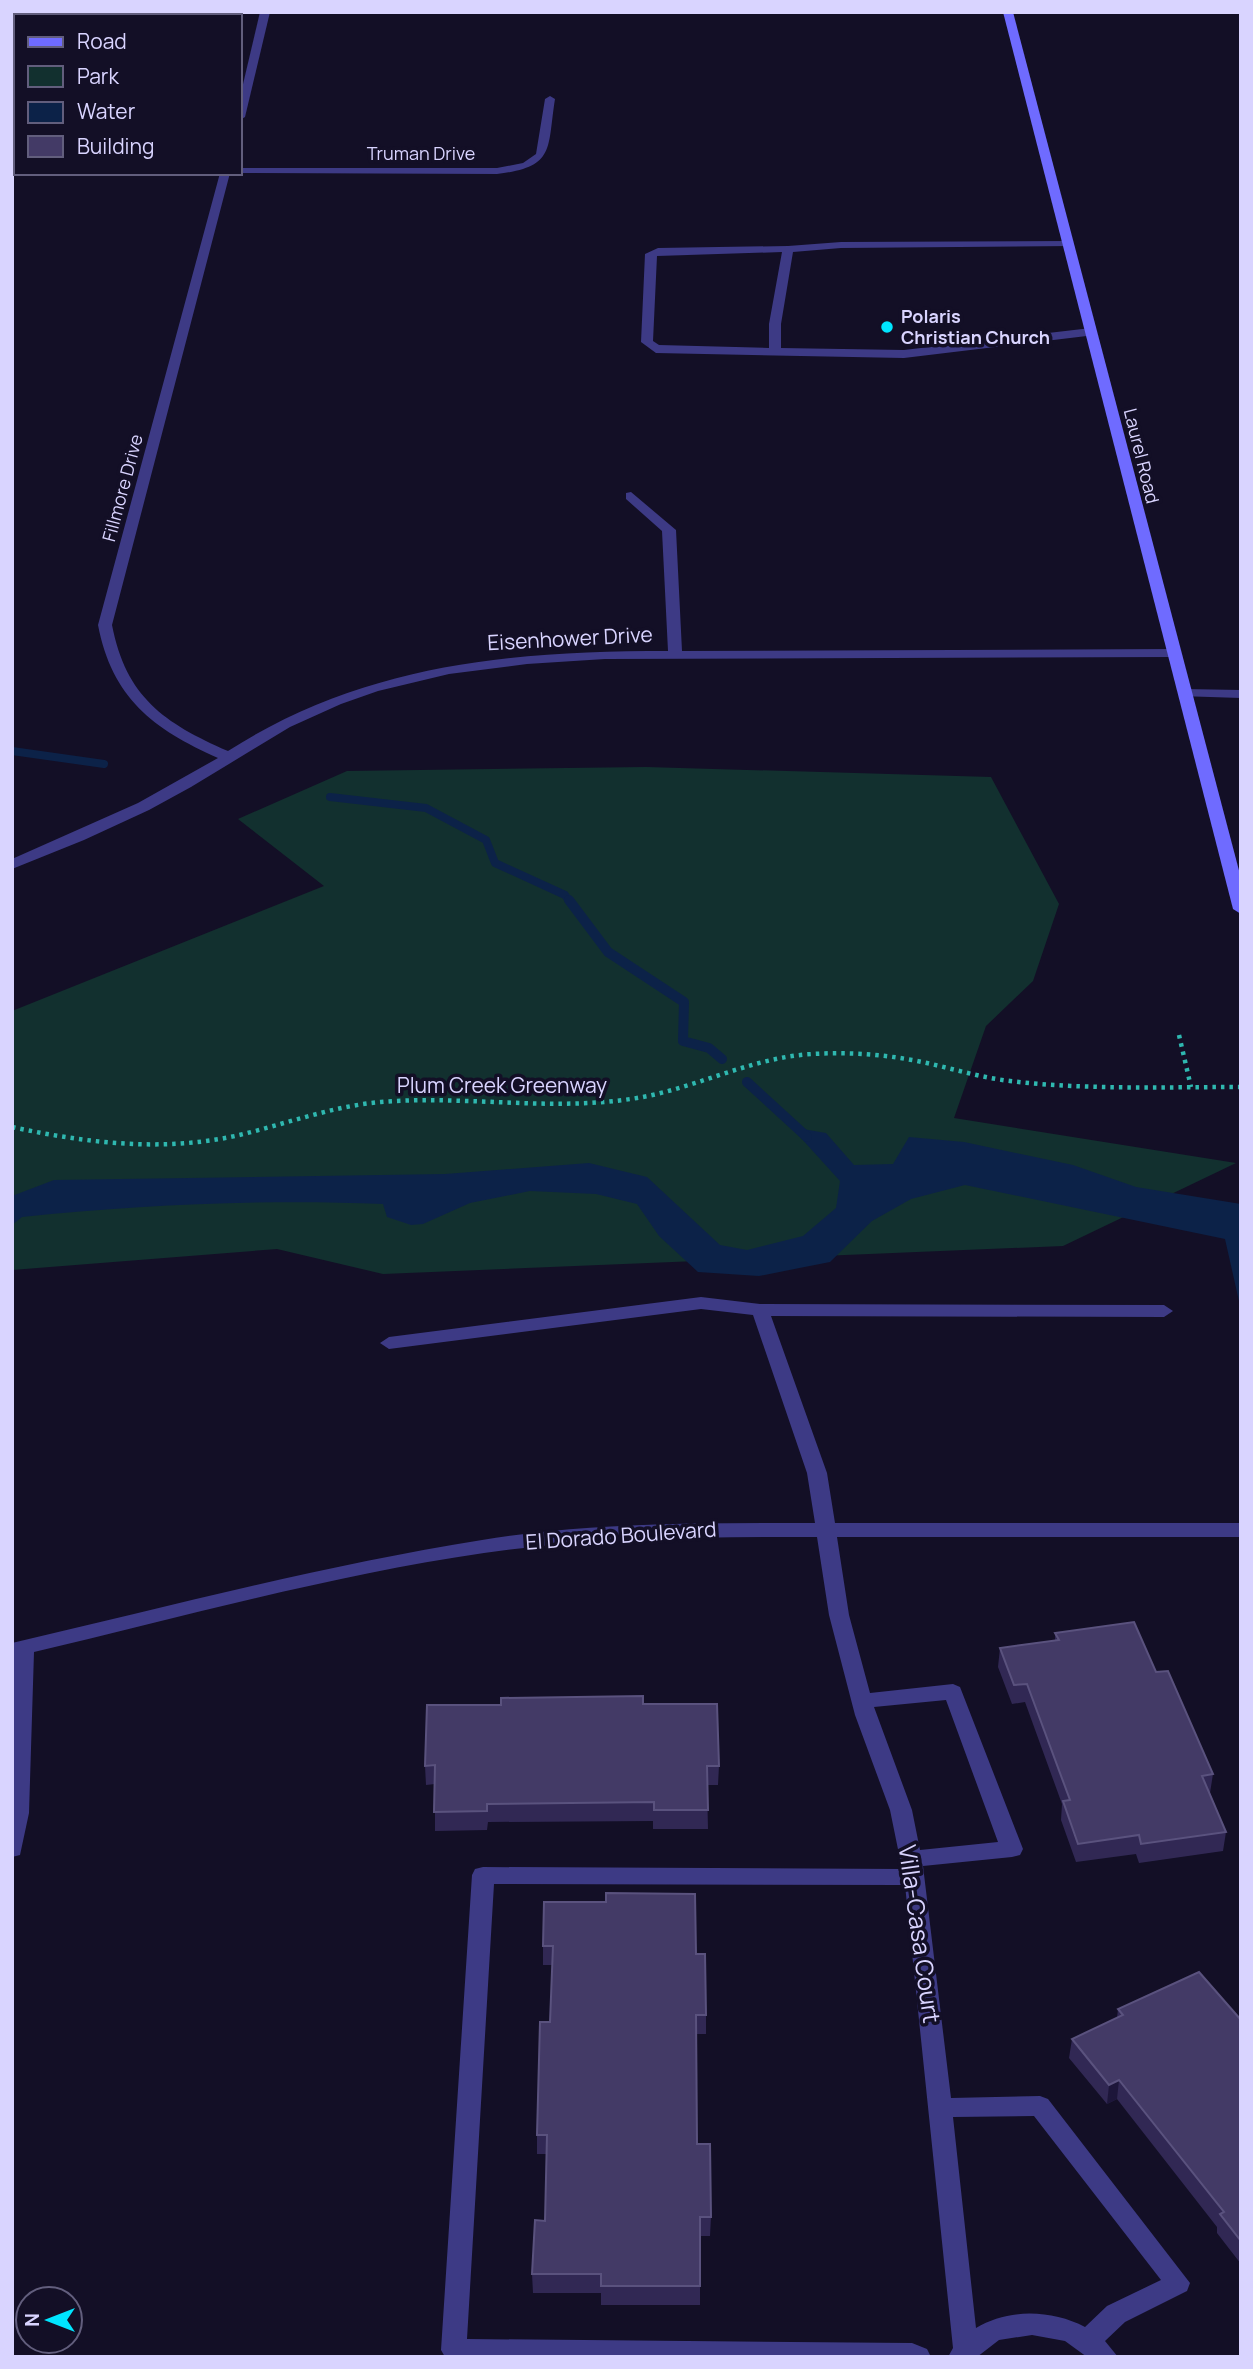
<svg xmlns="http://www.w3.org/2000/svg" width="1253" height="2369" viewBox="0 0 1253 2369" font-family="Manrope,sans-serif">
	<rect width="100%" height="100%" fill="#130f26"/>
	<!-- green -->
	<path fill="#12302f" d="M646,767l345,10 68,127 -26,77 -47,45 -32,92 282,45 -173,83 -680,28 -106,-25 -265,21v-259l312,-125 -86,-67 109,-48z"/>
	<!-- water -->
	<path fill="#0c2248" d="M791,1127l35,6 28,32 39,-1 16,-27 55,5 109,23 63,22 105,17v106l-16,-71 -260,-54 -54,14 -39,22 -42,41 -71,14 -61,-4 -39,-36 -22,-32 -41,-10 -66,-3 -60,12 -47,21 -12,1 -24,-8 -4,-13c-121,-5 -241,1 -361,13l-10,8v-29l42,-16 391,-6 144,-11 58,14 73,68 27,5 56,-14 33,-28 4,-27z"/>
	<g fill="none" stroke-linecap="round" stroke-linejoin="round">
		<!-- stream-far2 -->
		<path stroke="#0c2248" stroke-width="6" d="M12,79l4,-3"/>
		<!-- stream-far1 -->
		<g stroke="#0c2248" stroke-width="8">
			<path d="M12,751l92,13"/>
			<path d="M330,797l96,11 60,32 9,23 70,32 5,7"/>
		</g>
		<!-- stream -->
		<g stroke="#0c2248" stroke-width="10">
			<path d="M569,900l39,52 76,50 -1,39 26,7 13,11"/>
			<path d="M747,1082l60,55"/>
		</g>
		<!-- path -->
		<g stroke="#2fb8b0" stroke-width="4.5" stroke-dasharray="3.5 5" stroke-linecap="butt">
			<path d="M1179,1035l12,52"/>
			<path d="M12,1127c74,16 149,25 223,9 48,-11 97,-30 146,-34 85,-7 172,10 256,-4 60,-10 115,-41 176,-44 33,-2 66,0 99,6 33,6 64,17 98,21 76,9 154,6 231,6"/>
		</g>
		<!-- lane -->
		<g fill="#3d3a85" fill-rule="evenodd">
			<path d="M1068,241l4,1v4l-231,2 -48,4 -12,72v24l123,2 187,-22 6,4 -2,3 -191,23 -248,-5 -15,-11 4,-88 13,-6 130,-2 53,-4zM782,252l-13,72v24l-110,-3 -6,-4 4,-85z"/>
			<path d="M1184,689l57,1v8l-62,-2v-6z"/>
		</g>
		<!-- street -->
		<g fill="#3d3a85" fill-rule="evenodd">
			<path d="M260,12h10l-25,105 -5,3v-23z"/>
			<path d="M550,96l5,3c-8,50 1,68 -58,75l-261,-1h4v-5h257l26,-5 13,-9 9,-55z"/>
			<path d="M220,173h10l-118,452c14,72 52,98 116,126 136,-87 283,-100 440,-100l-6,-120 -36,-32v-6l5,-1 45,38 6,121 492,-2 7,4 -7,4 -569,2 -78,5 -78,10 -71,17 -37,13 -51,23 -99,60 -42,23 -65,30 -72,29v-10l126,-56 80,-45c-65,-29 -106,-60 -120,-133z"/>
			<path d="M701,1297l59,7 404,1 9,6 -9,6 -393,-1 56,157 8,50h406v14h-404l12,78 21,78 83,-9 7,3 63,162 -3,6 -8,2 -89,9 28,232 89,-2 8,3 142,184 -3,8 -62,31 -20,19 13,16h-31l-22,-16 -33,-6 -33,5 -22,17h-29l5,-9 -48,-463 -411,-1 -27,455 445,4 15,6 4,8h-486l-4,-7 31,-475 3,-6 8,-2 419,2 -12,-59 -35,-95 -26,-100 -12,-78c-111,0 -223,0 -333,16 -152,22 -301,64 -450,99l-5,161 -9,42 -8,2v-214c156,-36 312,-78 470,-103 110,-18 222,-17 333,-17l-8,-50 -54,-158 -52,-6 -312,40 -9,-6 9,-6zM946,1700l52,142 -78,8 -8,-40 -38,-103zM1034,2116l127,164 -54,26 -22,21c-33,-17 -76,-19 -109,1l-23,-211z"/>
		</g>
		<!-- secondary -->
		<path fill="#6f6bff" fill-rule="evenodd" d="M1003,12h10l228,866v36l-8,-5z"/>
	</g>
	<!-- wall -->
	<g fill="#312854">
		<path d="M1055,1633l101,39 57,102 -3,19 16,39 -3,19 -84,12 -3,-9 -60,8 -15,-42 1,-16 -37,-102 -13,2 -14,-37 2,-19 55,-7z"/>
		<path d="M425,1766h294l-1,19h-11l1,44h-55v-8l-165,1 -1,8 -52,1v-47l-9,1z"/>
		<path d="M543,1946l153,8 10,61v19h-10l1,110 14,73 -1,19h-10v69h-99v-12h-68l-1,-19 13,-53 2,-67h-10v-19l13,-113 2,-57h-9z"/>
		<path d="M1118,2009l123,11v244l-24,-31v-6l-100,-128 -10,5 -38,-46 3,-19 45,-21z"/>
	</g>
	<!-- shaded-wall -->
	<path fill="#1d163a" d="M1119,2080l-2,19 -10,5 2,-19z"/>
	<!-- building -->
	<g fill="#433a66" stroke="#5a527e" stroke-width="2">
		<path d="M1134,1622l22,50 12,-1 45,103 -11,2 24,56 -85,12 -2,-9 -61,9 -15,-43 7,-1 -43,-116 -13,1 -14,-37 59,-8 -4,-7z"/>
		<path d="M643,1696v8h74l2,62h-12l1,44h-54v-8l-167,2v7l-53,1 1,-47 -10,1 2,-61h74v-7z"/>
		<path d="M606,1893l89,1 1,60h9l1,61h-10l1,129h13l1,73h-11v69h-99v-12h-69l3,-54 10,1 2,-86h-10l3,-113h10l3,-76h-10l1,-44h62z"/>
		<path d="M1199,1972l42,48v221l-21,-27 4,-2 -105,-132 -10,5 -37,-46 51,-24 -5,-6z"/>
	</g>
	<!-- markers -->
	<circle fill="#00e5ff" stroke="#130f26" stroke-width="2.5" cx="887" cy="327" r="7"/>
	<g text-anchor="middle" stroke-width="7" stroke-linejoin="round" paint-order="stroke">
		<!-- far-street labels -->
		<g font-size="18" fill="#d9d4ff" stroke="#130f26">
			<text x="421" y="160">Truman Drive</text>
			<text transform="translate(1141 456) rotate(76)" y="6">Laurel Road</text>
			<text transform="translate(123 488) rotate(-75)" y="6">Fillmore Drive</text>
		</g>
		<!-- far-poi labels -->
		<g font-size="18" font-weight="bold" fill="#d9d4ff" stroke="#130f26" text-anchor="start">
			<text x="901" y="323">Polaris<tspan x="901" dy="21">Christian Church</tspan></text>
		</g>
		<!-- street labels -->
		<g font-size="21" fill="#d9d4ff" stroke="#130f26">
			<text transform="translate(570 639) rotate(-3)" y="7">Eisenhower Drive</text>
			<text x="502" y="1093">Plum Creek Greenway</text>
			<text transform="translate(621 1536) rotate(-4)" y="7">El Dorado Boulevard</text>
		</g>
		<!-- near-street labels -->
		<g font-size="24" fill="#d9d4ff" stroke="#130f26">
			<text transform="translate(919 1934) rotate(82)" y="8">Villa-Casa Court</text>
		</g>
	</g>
	<!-- border -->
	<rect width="1253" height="2369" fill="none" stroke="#d9d4ff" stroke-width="28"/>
	<!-- legend -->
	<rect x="14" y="14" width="228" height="161" fill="#130f26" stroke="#625e7d" stroke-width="2"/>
	<rect x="28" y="37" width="35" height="10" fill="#6f6bff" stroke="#625e7d" stroke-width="2"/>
	<text x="77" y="49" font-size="21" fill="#d9d4ff">Road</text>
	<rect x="28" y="66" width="35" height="21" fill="#12302f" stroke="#625e7d" stroke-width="2"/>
	<text x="77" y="84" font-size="21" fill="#d9d4ff">Park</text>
	<rect x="28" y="102" width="35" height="21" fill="#0c2248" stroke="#625e7d" stroke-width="2"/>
	<text x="77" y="119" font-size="21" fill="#d9d4ff">Water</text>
	<rect x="28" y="136" width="35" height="21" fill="#433a66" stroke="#625e7d" stroke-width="2"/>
	<text x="77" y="154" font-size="21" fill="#d9d4ff">Building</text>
	<!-- north arrow -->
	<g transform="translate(49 2320) rotate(270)"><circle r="33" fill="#130f26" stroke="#625e7d" stroke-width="2"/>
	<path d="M0-5L12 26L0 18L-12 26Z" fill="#00e5ff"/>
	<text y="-10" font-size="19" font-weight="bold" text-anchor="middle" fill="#d9d4ff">N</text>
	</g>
</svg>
